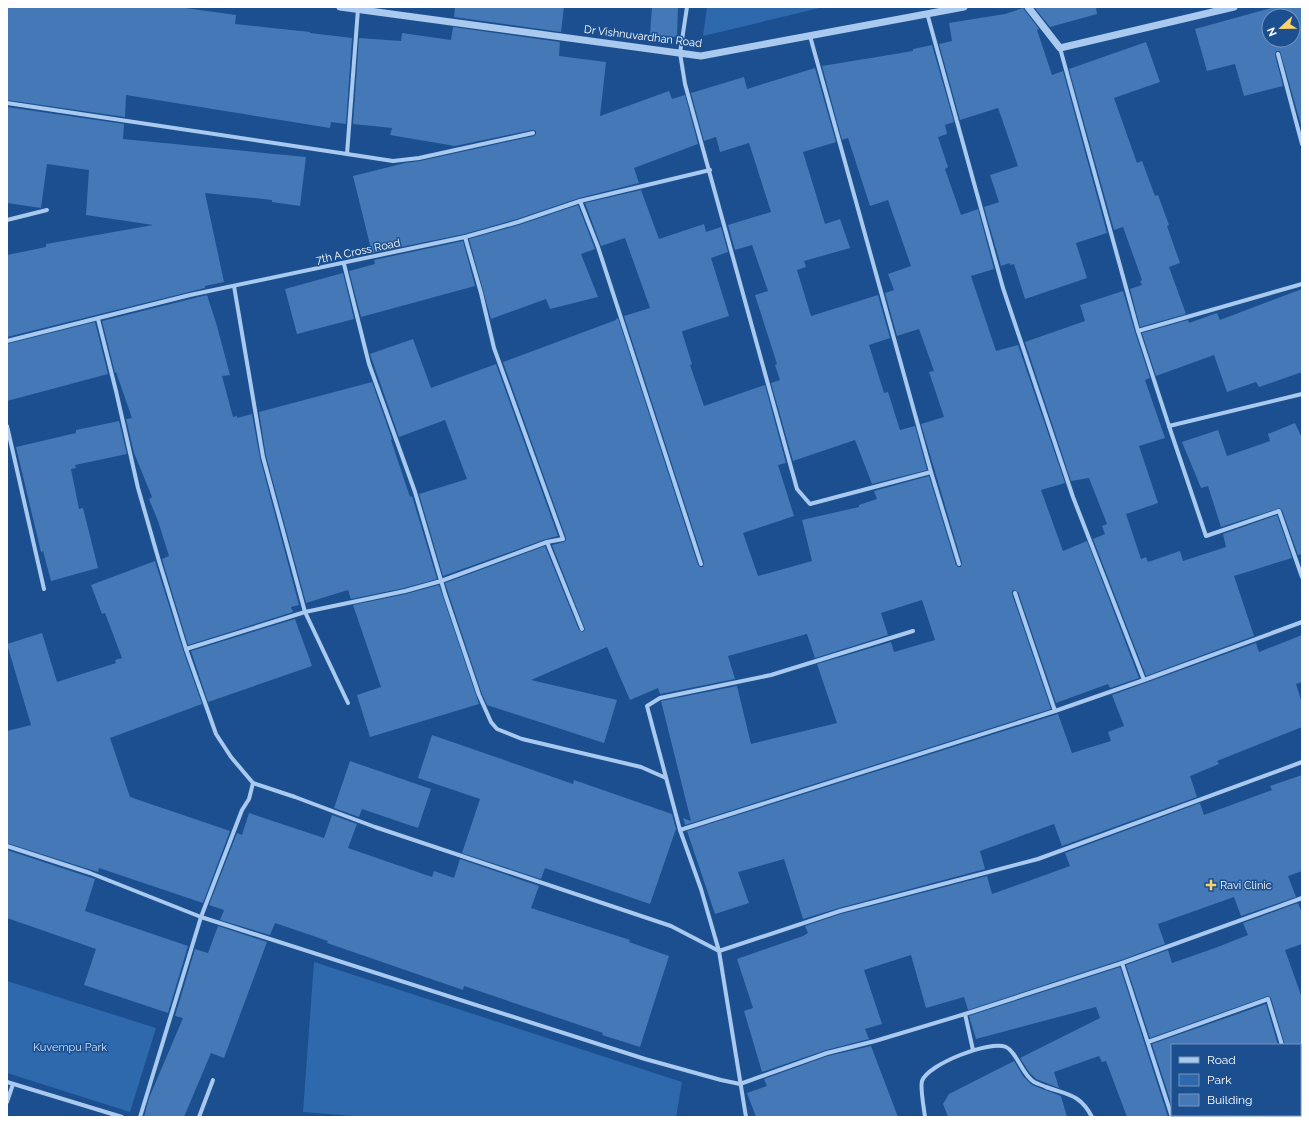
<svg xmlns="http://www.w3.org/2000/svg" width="1309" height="1124" viewBox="0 0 1309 1124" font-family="Raleway,sans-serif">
	<rect width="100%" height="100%" fill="#1b4f8f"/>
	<!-- green -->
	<g fill="#2e69ad">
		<path d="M707,7h117l-121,29z"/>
		<path d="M314,962l368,120 -6,35h-309l-64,-5z"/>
		<path d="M7,981l149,47 -26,84 -123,-39z"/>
	</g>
	<!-- building -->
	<g fill="#4478b7" fill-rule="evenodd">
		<path d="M7,7h171l58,8 -1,9 75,8v1l42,5 -6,86 -15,-2 -1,6 -204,-33 -1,22 -118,-17z"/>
		<path d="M455,7h109l-3,25 -107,-15z"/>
		<path d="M652,7h26l-1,30 -27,-2z"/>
		<path d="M1034,7h62l1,7 -47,13z"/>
		<path d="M1275,7h27v118h-1l-21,-74h-4l-1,4 8,31 -39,10 -9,-32 -28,7 -12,-42zM1269,16h24v24h-24z"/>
		<path d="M1023,8l16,21 -2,1 15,45 11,-4 44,162 -31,10 11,35 -62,21 -11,-35 -4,1v-2l-9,3 -17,-59 15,-5 -9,-27 28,-9 -16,-47 -4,-11 -38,12 -21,-76 13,-3 -3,-18 56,-9z"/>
		<path d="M453,27l107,15 -1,14 47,6 -6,54 69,-25 3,8 13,-4 13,49 -64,24 5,15 -60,15 -62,21 -53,15 -92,19 -19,-77 52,-13 15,-2 114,-25 2,-2v-3l-4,-1 -77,16 -65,-11 2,-7 -39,-4 6,-86 42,3 1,-8 49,7z"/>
		<path d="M1146,42l14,40 -46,16 23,65 5,-2 13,35 3,-1 11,30 -2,1 13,37 -11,4 17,47 -46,13 -10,-38 12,-4 -2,-4 2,-1 -19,-53 -9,3 -45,-161z"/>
		<path d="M932,45l22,77 -9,3 2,9 -9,3 10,30 -3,2 16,46 17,-6 16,60 -23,7 25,75 22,-6 47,138 -24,7 22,61 24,-10 52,137 -29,10 -2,-4 -52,19 -38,-111 -4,-2 -2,1v3l39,115 -366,116 -2,-7 8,3 -30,-120 76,-15 14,58 86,-21 -20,-59 74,-22 3,10 41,-12 -13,-40 -41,13 7,22 -73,23 -8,-24 -79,22 7,23 -75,15 -2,-6 -28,12 -23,-53 -76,33 86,20 -13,43 -117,-38 -5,-11 -37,-111 100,-37 34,84 4,2 2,-3 -33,-84 12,-3 2,-2v-2l-63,-176 113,-42v-1l2,-1 80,247 2,2h3l1,-4 -80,-247 26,-8 -25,-70 -24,8 -16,-43 56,-13 18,49 45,-15 2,8 15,-5 7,25 -17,6 18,58 -46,15 -1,1 10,32 -2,1 14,41 61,-21 21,78 -8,2 16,51 -51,17 15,43 54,-15 -10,-41 57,-13v-2l18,-6 -3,-8 55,-15 27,89 2,2h3l1,-4 -41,-139 23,-7 -15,-45 5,-1 -15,-42 -22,7 -12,-43 9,-3 -6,-16 23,-8 -23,-66 -18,6 -22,-68 -6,2 -20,-74 91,-15v-2z"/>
		<path d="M815,68l21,74 -33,10 22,72 15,-5 10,29 -46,13 2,6 -9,3 14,46 67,-21 12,43 -21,7 15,48 4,-1 12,38 15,-4 12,44 -55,14 -17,-44 -62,21 -22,-78 9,-3 -5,-15 2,-1 -22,-69 13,-4 -16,-46 -17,5 -7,-25 43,-13 -22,-69 -29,9 -4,-15 -12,4 -13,-48 53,-16 3,12z"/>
		<path d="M7,107l117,17 -1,15 183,18 -6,49 -28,-4v-2l-67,-7 19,89 -19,4v2l-198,49v-82l39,-8v-3l107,-19 -67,-10 3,-45 -42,-6 -6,44 -34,-5z"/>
		<path d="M578,205l17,44 -14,5 17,43 -48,12 -4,-10 -55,20 -22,-80 50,-14z"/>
		<path d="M463,241l12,45 -114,31 -12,-46 26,-7 -1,-4z"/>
		<path d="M343,273l11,46 -57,15 -12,-45z"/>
		<path d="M1302,289v83l-43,15 -3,-5 -29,10 -13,-37 -58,21 -14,-43 46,-13 1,3 28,-10 3,7z"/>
		<path d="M1123,291l12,41 15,46 -5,2 20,58 -26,8 19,57 -32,11 15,45 5,-2 2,5 32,-11 3,10 43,-14 -3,-13 54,-19 15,43 -58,18 20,60 -108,40 -53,-137 12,-5 -3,-8 5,-2 -18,-46 -18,3 -46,-139 60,-21 -5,-16z"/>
		<path d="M207,295l10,31 13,49 -8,1 11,41 4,-1v2l15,-4 8,44 39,147 -8,2 2,5 -105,33 -26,-86 7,-3 -11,-35 -9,-22 3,-2 -18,-44 -8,-34 6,-1 -16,-46 -1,1 -13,-52z"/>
		<path d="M95,322l13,52 -101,27v-57z"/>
		<path d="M413,339l18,49 65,-24 62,172 -12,3 -103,37 -24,-82 48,-15 -22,-59 -46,17 -29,-83z"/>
		<path d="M372,382l20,57 -1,1 19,57 2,-1 25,83 -33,9 -53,11 -3,-9 -42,13 -40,-147 -7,-44z"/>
		<path d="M119,421l8,33 -52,11 1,3 -5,1 8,40 4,-1 15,60 -47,13 -8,-30 -2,1 -25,-105 60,-14v-3z"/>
		<path d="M1295,423l7,15v116l-4,1 -16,-45 -2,-2 -59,19 -13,-41 -7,2 -19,-46 36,-12 9,26 43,-15 -2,-7z"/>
		<path d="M155,561l28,89 19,54 -92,34 20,59 100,34 -27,72 -104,-35 -1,4 -91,-29v-112l24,-6 -24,-81 35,-11 15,49 59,-19 -1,-3 7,-2 -17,-45 -3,1 -11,-29z"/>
		<path d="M439,585l40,119 -109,33 -13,-42 24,-8 -28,-82 53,-11z"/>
		<path d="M295,619l17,47 -104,36 -17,-51z"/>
		<path d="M1302,635v47l-6,2 6,19v24l-85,34 2,3 -29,12 7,21 -135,49 -8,-22 -74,27 5,18 -146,39 -36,11 -19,-60 -46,13 11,31 -34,11 -28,-83 371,-117 14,39 39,-12 -3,-9 16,-6 -12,-31 144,-52 3,9z"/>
		<path d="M432,735l141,49 1,-4 98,34 4,15 -26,75 -105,-36 -4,11 -79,-26 18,-54 -62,-21z"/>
		<path d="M350,761l81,28 -13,39 -56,-19 -3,8 -25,-9z"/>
		<path d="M1302,775v96l-14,5 8,21 -55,19 -7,-19 -76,27 7,20 -44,16 -153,50 -4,-13 -38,11 -15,-53 -47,15 18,54 -17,5 4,10 -43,11 -64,22 -18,-61 9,-3 -16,-49 66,-23 5,-3 -3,-7 36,-12 146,-38 5,18 78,-28 -5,-13 135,-50 4,12 68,-25 -2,-4z"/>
		<path d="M249,813l75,25 8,-23 25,9 -9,24 84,29 2,-6 20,7 6,-19 79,27 -8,22 99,32 -1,2 40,14 -29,91 -38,-12 1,-2 -139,-47 -1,4 -136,-47 1,-2 -53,-18 -5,12 -50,-15 4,-10 -15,-5 28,-72 5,2z"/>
		<path d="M7,850l88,29 -10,32 103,35 -20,67 -84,-28 12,-36 -89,-31z"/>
		<path d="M1298,903l4,10v31l-17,6 17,48v47h-17l-14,-47 -3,-2 -118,42 -24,-73 42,-15 4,13 43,-15 33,-13 -5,-12z"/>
		<path d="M218,926l49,16 -43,116 -13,-5 -27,64h-40l5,-19 34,-80 -8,-2 20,-67 13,4z"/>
		<path d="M1120,967l48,150h-41l-21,-56 -4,1 -3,-6 -45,16 5,16 -23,-9 -7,-7 -9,-14 80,-40 -4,-11 -120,32 -7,-23z"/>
		<path d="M1266,1004l12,41h-106v61l-20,-62z"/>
		<path d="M871,1046l27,71h-142l-9,-24 20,-7 -3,-7 64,-23z"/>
		<path d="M1014,1061l9,15 9,9 29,11 6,21h-119l-5,-13 6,-10z"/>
	</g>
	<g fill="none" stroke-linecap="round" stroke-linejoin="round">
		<!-- minor -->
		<g stroke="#a9c9ee" stroke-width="4">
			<path d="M687,7l-7,46 5,31 112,405 13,15 121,-32 -121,-436"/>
			<path d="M927,13l76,275 70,209 71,183 158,-58"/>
			<path d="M1060,48l78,283 31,95 133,-32"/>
			<path d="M1278,54l24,90"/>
			<path d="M7,103l340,51 11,-145"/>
			<path d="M347,154l46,7 26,-3 114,-25"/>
			<path d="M580,201l18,46 103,317"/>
			<path d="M7,220l40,-10"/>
			<path d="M344,264l25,100 46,128 30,102 34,101 12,27 6,7 25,10 119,28 25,11"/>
			<path d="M234,286l29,171 42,155 43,91"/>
			<path d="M98,319l18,72 22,97 21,73 27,88 30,85 15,23 22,26 -4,16 -7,11 -41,107 -61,200"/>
			<path d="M1138,331l164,-47"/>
			<path d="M7,341l183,-46 275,-58 53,-15 62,-21 130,-31"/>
			<path d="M7,426l37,163"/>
			<path d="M1169,426l37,110 73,-25 23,66"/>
			<path d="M931,472l28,92"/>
			<path d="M547,542l35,87"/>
			<path d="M1015,593l40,118"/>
			<path d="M186,649l119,-37 100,-21 36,-10 106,-39 16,-3 -69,-191 -13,-55 -16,-56"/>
			<path d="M253,783l42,14 80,30 296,99 48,25 -18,-62 -21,-59 -33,-124 13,-8 111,-23 142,-44"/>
			<path d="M680,830l375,-119 89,-31"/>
			<path d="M7,846l83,27 111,44 444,142 76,21 19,4 87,-31 48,-12 90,-27 157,-51 180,-65"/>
			<path d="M1122,963l50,154"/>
			<path d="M965,1014l8,36"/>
			<path d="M1148,1042l120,-43 14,46"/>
			<path d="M7,1082l115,35"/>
			<path d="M7,1102l6,-18"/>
			<path d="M1300,1104l2,7"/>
			<path d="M199,1117l14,-37"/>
			<path d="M746,1117l-27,-166 121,-40 198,-52 264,-97"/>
			<path d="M925,1117c-1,-8 -5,-30 -3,-36 6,-17 68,-41 84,-34 11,5 16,28 28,35 4,2 8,3 12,5 22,8 34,7 46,30"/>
		</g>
		<!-- tertiary -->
		<g stroke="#a9c9ee" stroke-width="7">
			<path d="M340,7l361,49 263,-49"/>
			<path d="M1028,7l32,41 174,-41"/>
		</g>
	</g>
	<!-- markers -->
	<path fill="#ffd166" stroke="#1b4f8f" stroke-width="1.5" d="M1209 879h4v4h4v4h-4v4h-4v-4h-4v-4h4z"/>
	<g text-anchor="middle" stroke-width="3" stroke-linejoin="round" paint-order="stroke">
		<!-- street labels -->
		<g font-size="11" fill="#fff" stroke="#1b4f8f">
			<text transform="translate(643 36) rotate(7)" y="4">Dr Vishnuvardhan Road</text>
			<text transform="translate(358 251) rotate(-12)" y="4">7th A Cross Road</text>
		</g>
		<!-- poi labels -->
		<g font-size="11" fill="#fff" stroke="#1b4f8f" text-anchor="start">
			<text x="1220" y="889">Ravi Clinic</text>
		</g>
		<!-- park labels -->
		<g font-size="11" fill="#cfe3fa" stroke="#1b4f8f">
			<text x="70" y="1051">Kuvempu Park</text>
		</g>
	</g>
	<!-- border -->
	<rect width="1309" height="1124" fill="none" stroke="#ffffff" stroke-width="16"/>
	<!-- legend -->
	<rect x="1171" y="1044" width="130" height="72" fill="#1b4f8f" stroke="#7695bc"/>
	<rect x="1179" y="1057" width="20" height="6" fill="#a9c9ee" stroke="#7695bc"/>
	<text x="1207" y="1064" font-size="12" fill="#ffffff">Road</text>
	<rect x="1179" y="1074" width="20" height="12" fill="#2e69ad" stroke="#7695bc"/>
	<text x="1207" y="1084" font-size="12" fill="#ffffff">Park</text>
	<rect x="1179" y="1094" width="20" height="12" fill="#4478b7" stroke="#7695bc"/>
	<text x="1207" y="1104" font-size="12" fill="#ffffff">Building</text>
	<!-- north arrow -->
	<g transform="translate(1281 28) rotate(248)"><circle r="19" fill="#1b4f8f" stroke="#7695bc"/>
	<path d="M0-3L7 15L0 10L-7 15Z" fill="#ffd166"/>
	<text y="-6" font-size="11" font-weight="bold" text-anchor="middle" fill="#ffffff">N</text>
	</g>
</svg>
